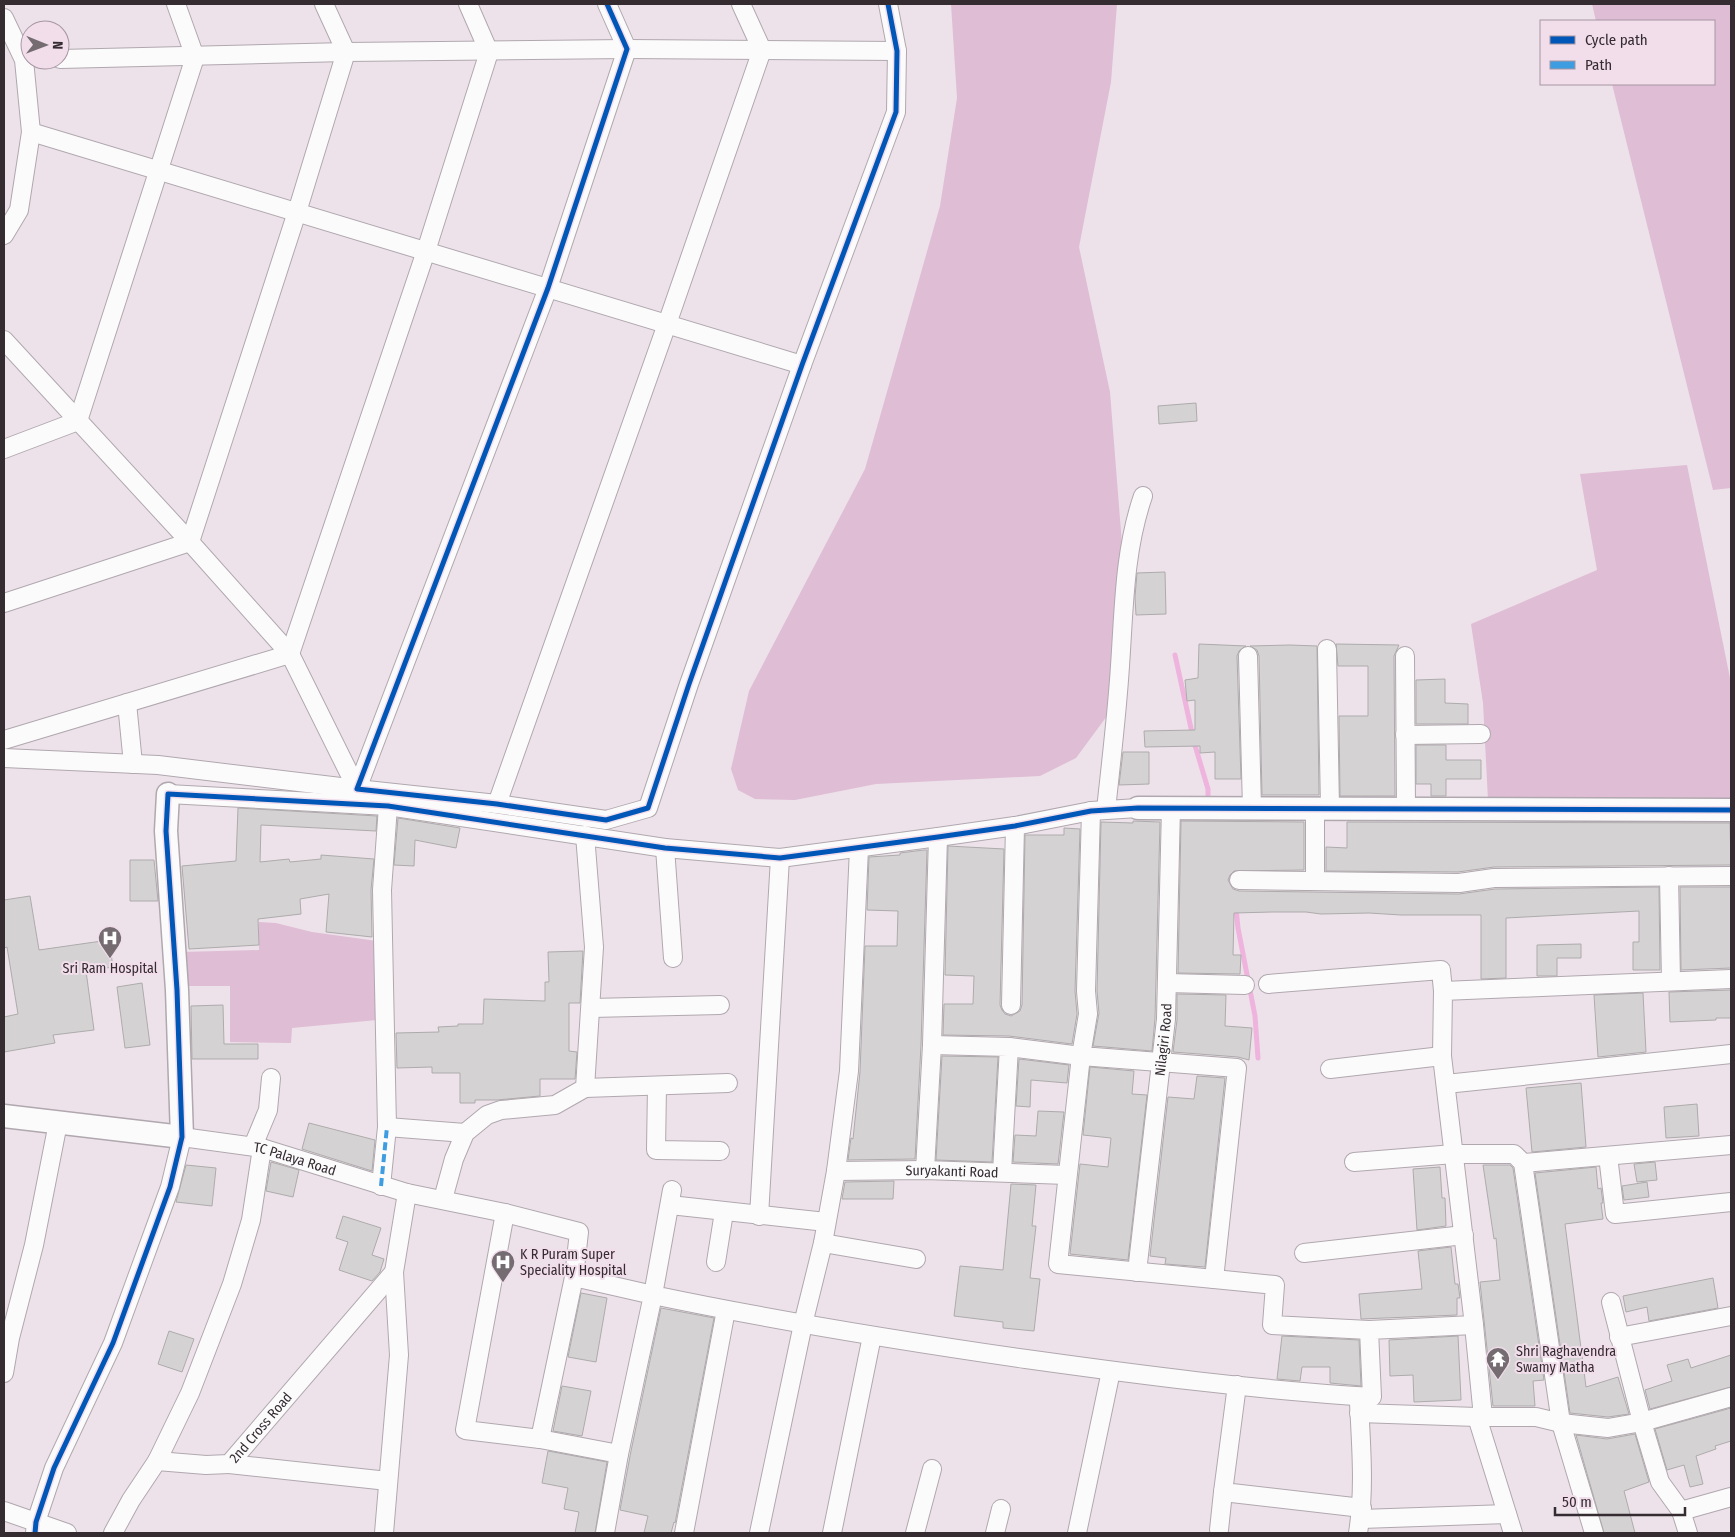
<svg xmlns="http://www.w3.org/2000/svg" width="1735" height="1537" viewBox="0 0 1735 1537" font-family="'Fira Sans Condensed',sans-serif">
	<rect width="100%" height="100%" fill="#ede2ea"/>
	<!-- green -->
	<g fill="#dfbdd5">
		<path d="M951,4h166l-6,78 -32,165 31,145 13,165 -2,140 -45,61 -36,18 -164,8 -81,16 -40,-1 -17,-9 -7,-21 18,-78 116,-222 75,-263 17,-108z"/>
		<path d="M1592,4h139v484l-18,2 -101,-406h102v-63h-118z"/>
		<path d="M1687,465l44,218v117h-243l-5,-97 -12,-79 126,-54 -17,-96z"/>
		<path d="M259,922l17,1 36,9 65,9v79l-85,8 -1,15 -61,-1v-56h-46l-2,-34 77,-2z"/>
	</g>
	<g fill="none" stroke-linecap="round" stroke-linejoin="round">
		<!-- stream -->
		<g stroke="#eeb4dd" stroke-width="5">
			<path d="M1175,655l19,87 14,47v14"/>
			<path d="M1236,908l2,20 17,88 3,42"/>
		</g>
	</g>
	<!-- building -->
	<g fill="#d4d2d2" stroke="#adabab">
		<path d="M1196,403l1,18 -38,3 -1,-18z"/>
		<path d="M1165,572l1,42 -30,1 -1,-18 2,-24z"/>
		<path d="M1199,644l47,2 -7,5 -2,5 4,123h-26v-27l-15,1v-7l-55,1 -1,-16 51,-1v-30l-8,1 -2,-21 13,-2z"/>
		<path d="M1336,644l63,1 -5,11 1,140h-55l-1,-80h29v-50h-30z"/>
		<path d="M1290,645l27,1 2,149h-57l-3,-139 -2,-6 -7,-4z"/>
		<path d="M1445,679v24l23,1v20h-52v-44z"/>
		<path d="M1416,745h30v15h35v19h-35v17h-15v-12h-15z"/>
		<path d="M1123,752h26v32l-30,1z"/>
		<path d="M238,808l139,8 -1,15 -115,-6 -1,37 29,-3 1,3 31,-3v-4l53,4 -3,31 1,47 -46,-5 3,-38 -29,5 1,15 -43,5 1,26 -70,4 -7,-83 54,-5z"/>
		<path d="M398,818l62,10 -4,20 -41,-8 -1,26 -20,-1z"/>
		<path d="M1133,821l27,1 -5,196 -3,33 -59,-5 6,-33 -2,-22 4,-169 32,1z"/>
		<path d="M1181,821l123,1v48l-70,1 -4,4 -2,5 5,9 6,2 220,3 36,-5 164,-2 1,83h-27v-28h6v-31l-133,7v60l-25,1v-64h-80l-32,-2 -48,1 -15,-2h-34l-38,1 -1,42h8l-1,19 -62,-1z"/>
		<path d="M1347,822l383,1 1,42 -237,2 -36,5 -132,-1v-24l21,1z"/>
		<path d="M1064,828l16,1 -5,162 2,23 -5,30 -63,-8 -66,-1 1,-31h29l1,-28 -29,-1 3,-129 56,3 -4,156 2,5 3,4 6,2 9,-5 2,-6 3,-170h39z"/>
		<path d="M924,850h3l-6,195 -6,114 -67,1 3,-22 2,1 7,-67 5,-126h32l1,-35 -31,-1 2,-53 31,-2v-2z"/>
		<path d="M130,860h24l4,41h-28z"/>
		<path d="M1680,887h51v81l-50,2z"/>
		<path d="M30,896l9,54 70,-10 4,27 -27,4 8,59 -41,5 2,8 -51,9v-35l14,-3 -11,-67 -3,1v-48z"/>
		<path d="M1581,944v14h-24v18h-20v-31z"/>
		<path d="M583,951l-3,52h-11v48l8,1 -2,27h-35v17l-43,4h-22v3h-15v-30h-28v-6l-35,1 -1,-35 43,-1 -1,-5 20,-1v-2h25l1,-25 61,2v-19h4l-1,-30z"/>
		<path d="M142,983l8,62 -25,3 -8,-61z"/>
		<path d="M1731,990v28h-15v2l-46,2 -1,-30z"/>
		<path d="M1643,993l3,59 -48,5 -4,-62z"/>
		<path d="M1177,994l49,1 -1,31 27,2 -3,32 -11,-3 -65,-5 4,-32z"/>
		<path d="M223,1005l1,39h34v15h-66l-1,-53z"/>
		<path d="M942,1056l56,1 -6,105 -56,-2z"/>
		<path d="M1019,1059l50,6 -2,18 -36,-3 -1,27 -14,-1z"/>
		<path d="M1090,1067l44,4 -2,23 15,1 -19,165 -58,-6 10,-90 28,3 3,-29 -28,-3z"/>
		<path d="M1197,1076l28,2 -20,189 -40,-3 1,-6 -16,-2 18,-159 26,2z"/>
		<path d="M1581,1083l5,64 -54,5 -6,-64z"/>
		<path d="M1697,1104l2,32 -33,2 -2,-31z"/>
		<path d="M1038,1111l26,1 -6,52 -45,-2 2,-27 21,1z"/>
		<path d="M309,1123l66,17 -3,31 -70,-22z"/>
		<path d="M271,1162l28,8 -6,27 -27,-6z"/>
		<path d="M1655,1162l2,18 -20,2 -3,-18z"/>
		<path d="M186,1165l30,3 -4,38 -36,-4z"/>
		<path d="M1483,1165h27l3,3 31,212 -11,1 2,25h-42l-13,-124 20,-2 -4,-42 -2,1z"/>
		<path d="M1440,1167l2,31h3l1,28 -29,4 -4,-61z"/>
		<path d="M1596,1167l2,22 3,-1 2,15h-2l2,16 -38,5 21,163 32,-10 11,37 -21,3 -38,-4 -35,-240z"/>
		<path d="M894,1181l-1,18h-51l3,-17z"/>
		<path d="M1647,1182l2,15 -25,3 -2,-14z"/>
		<path d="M1011,1184l25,1 -4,41h4l-6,52 10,1 -6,52 -31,-3v-6l-49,-6 6,-50 43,4z"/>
		<path d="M343,1216l38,12 -9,27 12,4 -4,13 -8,9 -33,-11 9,-28 -12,-4z"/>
		<path d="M1451,1247l4,37h3l2,14h-3v17l-96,4 -2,-25 63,-5 -4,-38z"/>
		<path d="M1713,1278l5,30 -69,13 -2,-14 -21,5 -3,-16z"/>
		<path d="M581,1293l26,5 -11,64 -28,-5z"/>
		<path d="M661,1308l53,10 -39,205 -1,-1 -3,11h-27l4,-17 -28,-6 11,-59z"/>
		<path d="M169,1331l25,8 -12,33 -24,-8z"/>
		<path d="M1282,1336l77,4 2,46 -31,-3v-16h-28l-2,14 -23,-2z"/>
		<path d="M1458,1336l3,64 -47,2 -1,-27 -23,1 -1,-36z"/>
		<path d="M1731,1355v32l-81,22 -5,-19 27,-9 -5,-16 21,-6 3,9z"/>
		<path d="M562,1386l29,5 -9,45 -29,-5z"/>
		<path d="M1731,1408v33l-16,5 1,3 -20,7 7,28 -13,3 -6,-22 -17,5 -12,-41z"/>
		<path d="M1635,1434l14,48 -25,9 11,42h-31l-28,-98 31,4z"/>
		<path d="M548,1451l59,11 -12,71h-20l4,-21 -15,-3 4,-21 -26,-5z"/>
	</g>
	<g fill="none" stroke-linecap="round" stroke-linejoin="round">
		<!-- minor casing -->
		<g stroke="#b0a8ae" stroke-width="20">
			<g id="minor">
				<path d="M607,4l20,45 -79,239 -191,501 140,15 109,16 42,-12 41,-124 113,-319 94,-253 1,-61 -9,-47"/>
				<path d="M4,18l20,42 7,72 -12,78 -15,25"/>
				<path d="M60,59l286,-7 281,-3 270,2"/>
				<path d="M31,132l771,233"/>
				<path d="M4,340l186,202 100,112 67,135"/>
				<path d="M4,449l74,-28 117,-364 -19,-53"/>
				<path d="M4,603l186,-61 107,-330 49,-160 -22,-48"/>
				<path d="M1327,649l3,159"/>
				<path d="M1248,656l4,152"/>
				<path d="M1405,656l1,153"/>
				<path d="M127,703l6,61"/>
				<path d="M1405,735l76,-1"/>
				<path d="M4,740l286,-86 136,-403 63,-199 -21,-48"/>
				<path d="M4,758l154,7 199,24"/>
				<path d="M168,794l220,12 277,42 115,10 158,-21 77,-11 76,-15 47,-3"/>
				<path d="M497,804l170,-480 95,-274 -21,-46"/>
				<path d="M1106,810c5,-48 11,-96 14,-144 4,-57 4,-115 23,-170"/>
				<path d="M665,848l8,110"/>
				<path d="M1669,876l2,105"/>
				<path d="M1239,880l220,3 35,-5 237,-2"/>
				<path d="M1315,881v-73"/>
				<path d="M1167,983l78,2"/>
				<path d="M1268,984l173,-14 2,21"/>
				<path d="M1011,1005l4,-179"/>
				<path d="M591,1008l129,-3"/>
				<path d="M932,1045l77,2 -7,125"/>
				<path d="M1009,1047l72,9 156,12 -23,211 -156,-15 23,-208 7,-42 -2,-23 5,-180"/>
				<path d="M1330,1069l112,-13"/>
				<path d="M1446,1084l285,-30"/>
				<path d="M657,1086l-1,64 64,1"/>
				<path d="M585,1088l143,-5"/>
				<path d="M387,1127l78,6"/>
				<path d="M253,1146l15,-36 3,-32"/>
				<path d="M1608,1156l7,58 116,-12"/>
				<path d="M1354,1162l100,-8h60l9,9 38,260 33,110"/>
				<path d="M1523,1163l208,-18"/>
				<path d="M925,1170l7,-125 6,-208"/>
				<path id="s1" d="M836,1171l89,-1 142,5"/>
				<path d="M381,1186l6,-59 -5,-237 6,-84"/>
				<path d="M672,1190l-19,105c124,26 248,46 373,64 115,16 230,31 346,38l-3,-67 105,-5"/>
				<path d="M443,1199l11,-40 11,-26 22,-18 14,-5 54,-5 30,-17 9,-141 -9,-112"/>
				<path d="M670,1205l156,17"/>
				<path d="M505,1213l-40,217 75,9 79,15"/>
				<path d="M759,1216l21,-358"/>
				<path d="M823,1243l93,16"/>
				<path d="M1304,1253l160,-18"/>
				<path d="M716,1262l8,-50"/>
				<path id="s2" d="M1137,1272l29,-253 5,-212"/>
				<path d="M1214,1279l61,6 -3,40 97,5"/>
				<path d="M1611,1302l31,120 18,60 21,29"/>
				<path d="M1619,1337l112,-21"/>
				<path d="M4,1373l6,-35 24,-93 24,-122"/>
				<path d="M1237,1385l-14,107 139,16"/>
				<path d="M1359,1413l118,4h59l25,6 47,5 34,-6 89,-25"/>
				<path d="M1477,1417l36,116"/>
				<path d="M1483,1417l-9,-92 -32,-269 1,-65 288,-12"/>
				<path d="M540,1439l34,-162"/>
				<path d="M157,1461l33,-68 42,-109 19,-64 11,-72"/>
				<path d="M229,1464l159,17"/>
				<path d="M4,1511l63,22"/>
				<path d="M1361,1519l146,-5"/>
				<path d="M1219,1530l4,-38"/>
				<path id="s3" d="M35,1533l1,-11 18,-54 59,-125 57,-156 12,-50 80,11 145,45 98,20 74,19 -5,45 79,18 -34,159 -14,79"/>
				<path id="s4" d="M113,1533l18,-33 26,-39 49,4 23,-1 165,-192"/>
				<path d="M384,1533l15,-178 -5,-83 13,-79"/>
				<path d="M684,1533l42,-223"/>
				<path d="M759,1533l44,-209 20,-81 13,-72 13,-100 10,-223"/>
				<path d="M832,1533l40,-197"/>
				<path d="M915,1533l17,-64"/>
				<path d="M995,1533l6,-24"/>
				<path d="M1077,1533l34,-162"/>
				<path d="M1358,1533c7,-44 3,-87 1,-131"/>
				<path d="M1688,1533l-7,-22 50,-14"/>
			</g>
		</g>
		<!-- tertiary casing -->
		<g stroke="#b0a8ae" stroke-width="25">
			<g id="tertiary">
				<path d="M1138,808l593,2"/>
				<path d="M4,1116l178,21 -5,-147 -11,-159 2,-37"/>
			</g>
		</g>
		<!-- minor -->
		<use href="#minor" stroke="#fcfbfc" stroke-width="18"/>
		<!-- tertiary -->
		<use href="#tertiary" stroke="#fcfbfc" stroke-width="22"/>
		<!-- quiet -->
		<path stroke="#3e9ce1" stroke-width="4" stroke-dasharray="8 4" stroke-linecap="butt" d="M381,1186l6,-59"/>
		<!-- cycleway casing -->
		<g stroke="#f2ddeb" stroke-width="8">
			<g id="cycleway">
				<path d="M607,4l20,45 -79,239 -191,501 140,15 109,16 42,-12 41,-124 113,-319 94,-253 1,-61 -9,-47"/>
				<path d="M35,1533l1,-11 18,-54 59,-125 57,-156 12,-50 -5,-147 -11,-159 2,-37 220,12 277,42 115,10 158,-21 77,-11 76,-15 47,-3 593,2"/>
			</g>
		</g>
		<!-- cycleway -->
		<use href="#cycleway" stroke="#0057b8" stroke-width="5"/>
	</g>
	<!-- icons -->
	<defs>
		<g id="hospital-pin" transform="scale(1.25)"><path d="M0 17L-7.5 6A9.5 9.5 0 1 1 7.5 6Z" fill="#756c72" stroke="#f2ddeb"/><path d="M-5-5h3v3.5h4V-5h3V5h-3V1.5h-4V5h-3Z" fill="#fff"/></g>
		<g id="temple-pin" transform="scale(1.25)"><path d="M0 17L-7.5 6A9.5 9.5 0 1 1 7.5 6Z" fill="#756c72" stroke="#f2ddeb"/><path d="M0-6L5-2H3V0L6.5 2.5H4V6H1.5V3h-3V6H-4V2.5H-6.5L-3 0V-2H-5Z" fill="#fff"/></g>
	</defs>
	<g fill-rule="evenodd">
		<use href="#hospital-pin" x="110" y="938"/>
		<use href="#hospital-pin" x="503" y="1262"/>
		<use href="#temple-pin" x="1498" y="1359"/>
	</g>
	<g text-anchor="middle" stroke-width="4" stroke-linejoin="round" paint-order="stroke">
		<!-- poi labels -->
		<g font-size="14" fill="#342c31" stroke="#f2ddeb" text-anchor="start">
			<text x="110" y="973" text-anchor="middle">Sri Ram Hospital</text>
			<text x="520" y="1259">K R Puram Super<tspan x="520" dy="16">Speciality Hospital</tspan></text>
			<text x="1516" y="1356">Shri Raghavendra<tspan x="1516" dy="16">Swamy Matha</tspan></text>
		</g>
		<!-- street labels -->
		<g font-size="14" fill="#342c31" stroke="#f2ddeb">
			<text dy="5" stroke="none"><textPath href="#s2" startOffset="234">Nilagiri Road</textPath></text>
			<text dy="5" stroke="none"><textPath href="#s3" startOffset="539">TC Palaya Road</textPath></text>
			<text dy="5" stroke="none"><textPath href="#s1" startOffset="116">Suryakanti Road</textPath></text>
			<text dy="5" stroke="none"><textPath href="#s4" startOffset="205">2nd Cross Road</textPath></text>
		</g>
	</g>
	<!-- border -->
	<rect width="1735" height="1537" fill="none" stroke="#342c31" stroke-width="10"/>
	<!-- legend -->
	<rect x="1540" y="20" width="175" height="65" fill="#f2ddeb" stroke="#a696a1"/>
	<rect x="1550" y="36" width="25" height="8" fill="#0057b8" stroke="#a696a1"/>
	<text x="1585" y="45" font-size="15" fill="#342c31">Cycle path</text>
	<rect x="1550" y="61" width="25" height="8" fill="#3e9ce1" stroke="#a696a1"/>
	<text x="1585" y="70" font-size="15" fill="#342c31">Path</text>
	<!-- north arrow -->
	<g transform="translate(45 45) rotate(91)"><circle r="24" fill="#f2ddeb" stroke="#a696a1"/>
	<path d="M0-4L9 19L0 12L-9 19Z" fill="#756c72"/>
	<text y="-8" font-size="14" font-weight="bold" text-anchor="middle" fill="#342c31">N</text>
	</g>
	<!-- scale -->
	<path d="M1555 1507v8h130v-8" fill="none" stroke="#342c31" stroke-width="2.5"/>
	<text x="1562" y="1507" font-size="15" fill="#342c31" stroke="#f2ddeb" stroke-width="4" paint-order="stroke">50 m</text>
</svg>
